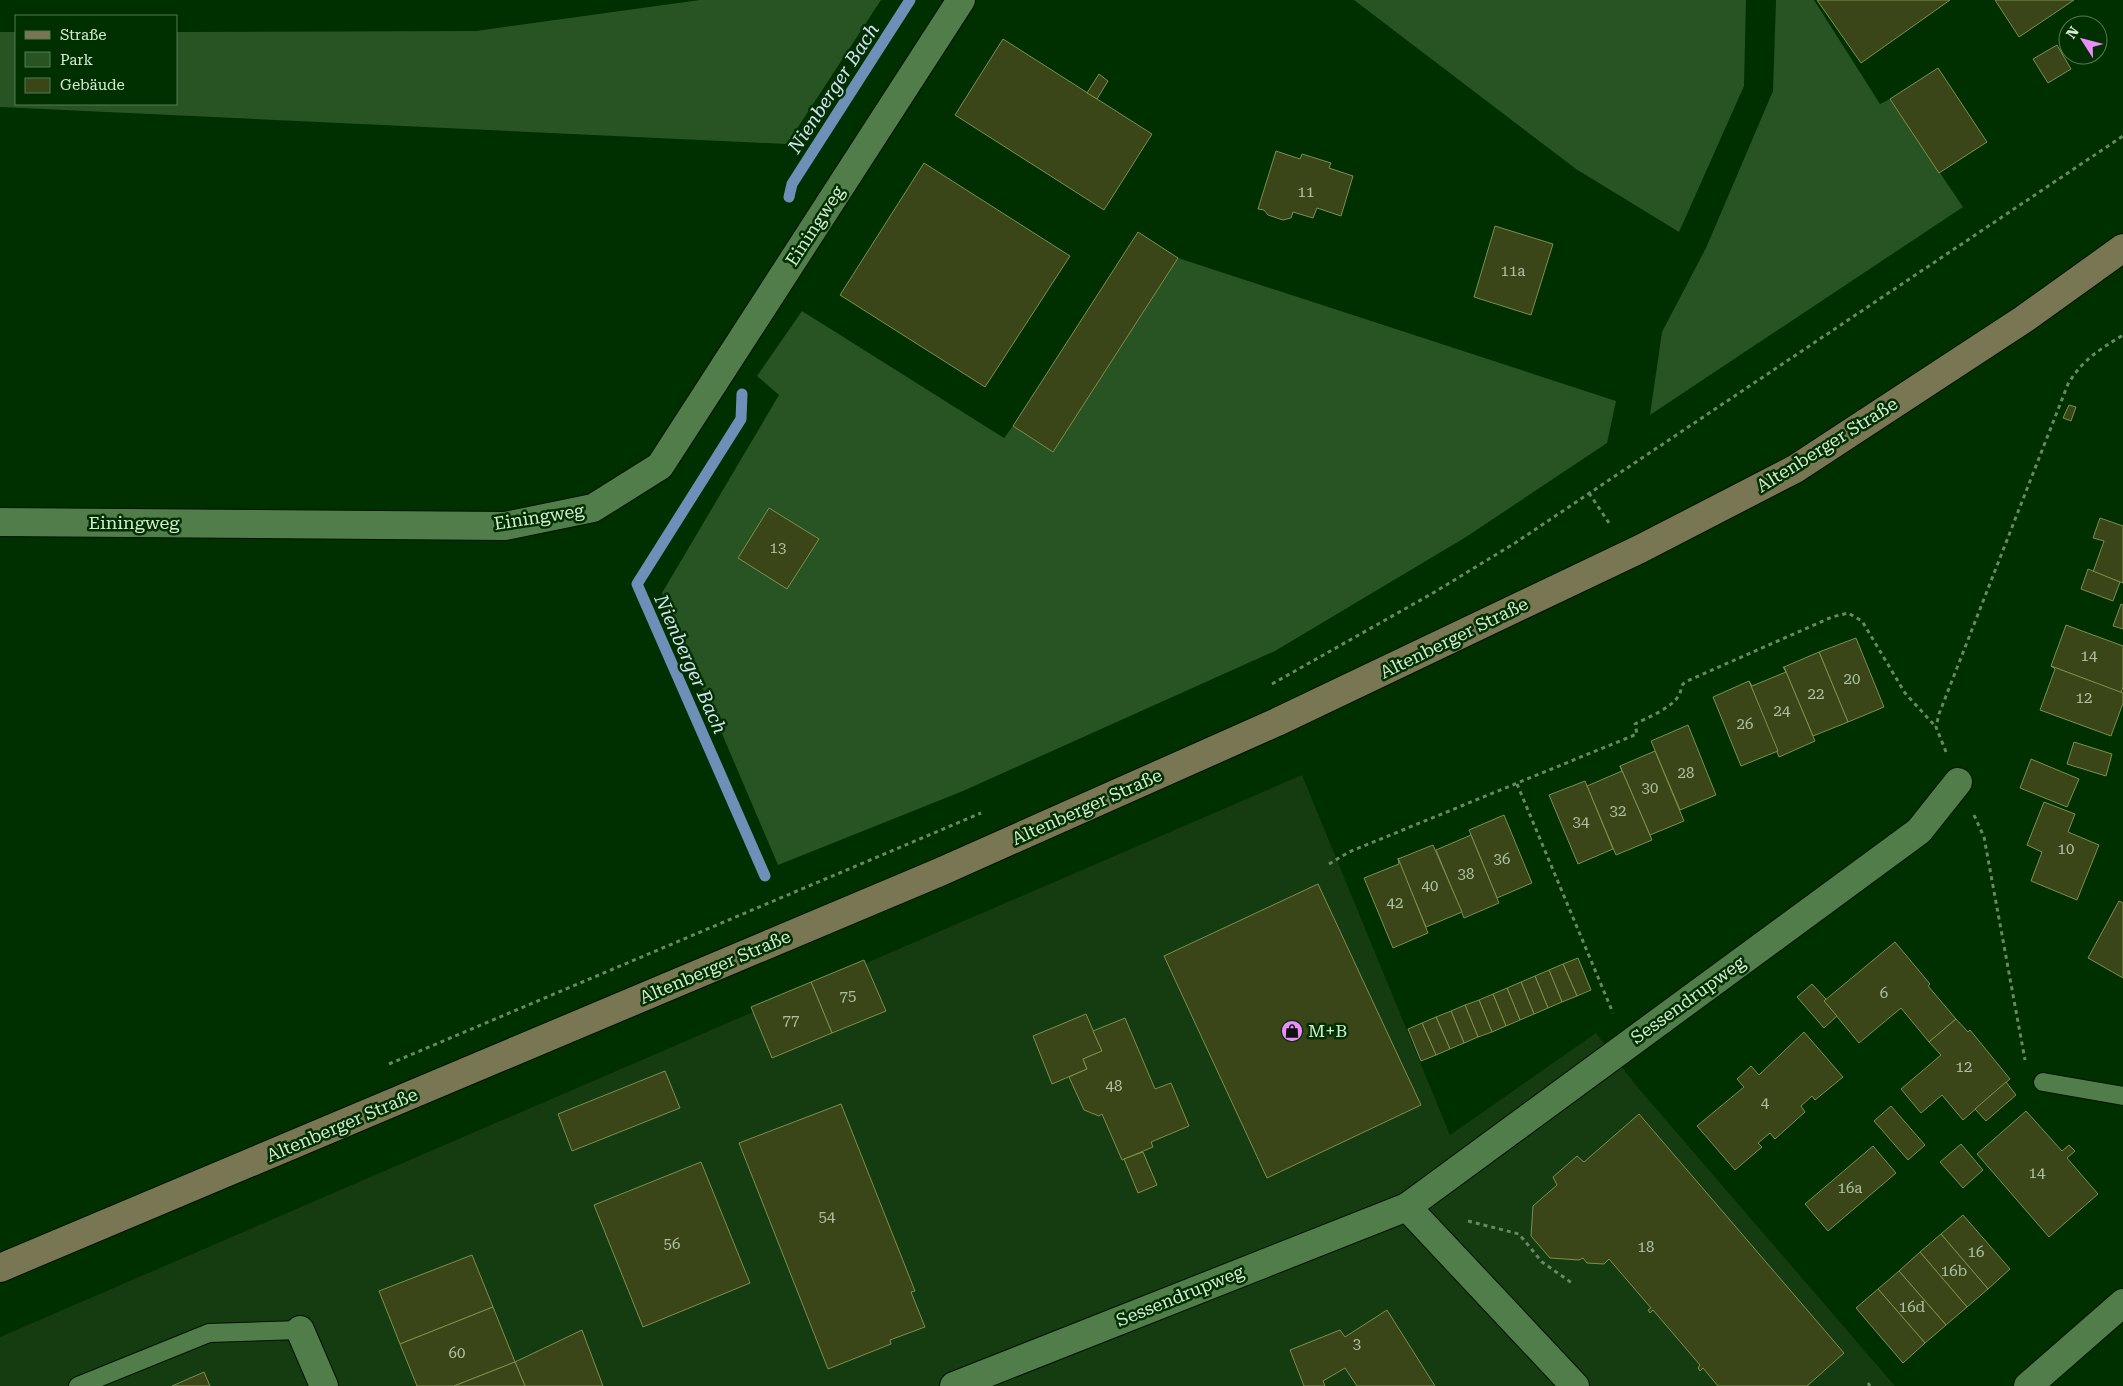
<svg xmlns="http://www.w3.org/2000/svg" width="2123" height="1386" viewBox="0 0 2123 1386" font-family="'Roboto Serif',serif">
	<rect width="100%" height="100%" fill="#002f00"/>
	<!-- built -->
	<path fill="#153b10" d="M1302,775l148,360 146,-102 38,50 261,303h-1895v-49z"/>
	<!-- green -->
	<g fill="#285423">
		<path d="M700,0h181l-94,144 -787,-37v-75h16v72h160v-72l300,-1z"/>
		<path d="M1354,0h392l-2,86 -65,146 -103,-63z"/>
		<path d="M1776,0h38l66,104 10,-5 73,108 -313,208 12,-83 44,-84 67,-157z"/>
		<path d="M1178,258l438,143 -9,42 -141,94 -191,114 -312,140 -185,74 -116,-272 117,-198 -22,-19 45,-65 202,127 9,-12 40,26z"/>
	</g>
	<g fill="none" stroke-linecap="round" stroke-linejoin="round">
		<!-- stream -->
		<g stroke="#6e90b8" stroke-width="11">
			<path d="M789,197l3,-13 118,-184"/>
			<path d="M742,394l-1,25 -104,165 128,292"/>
		</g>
	</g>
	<!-- building -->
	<g fill="#3b4618" stroke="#7d8f4d">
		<path d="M1817,0h133l-89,63z"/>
		<path d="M1995,0h79l-55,37z"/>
		<path d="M1003,39l149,95 -48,76 -149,-95z"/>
		<path d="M2057,45l14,24 -23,14 -15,-24z"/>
		<path d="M1938,68l49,74 -48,31 -49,-74z"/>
		<path d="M1099,74l9,7 -11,18 -10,-6z"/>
		<path d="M1276,151l24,8 2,-5 29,9 -2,5 24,8 -12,40 -24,-8 -4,10 -20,-6 -2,6 -8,2 -15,-5 -4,-5 -6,-1z"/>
		<path d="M924,163l146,93 -85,131 -145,-92z"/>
		<path d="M1495,226l58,18 -22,71 -57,-18z"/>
		<path d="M1138,232l40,26 -125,194 -40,-26z"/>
		<path d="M2069,405l7,2 -5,14 -8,-3z"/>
		<path d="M769,508l50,31 -32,50 -49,-31z"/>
		<path d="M2100,518l23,8v57l-30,-11 11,-31 -11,-3z"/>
		<path d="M2088,569l32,13 -7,19 -32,-12z"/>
		<path d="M2121,604l2,1v24l-10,-3z"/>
		<path d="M2066,625l57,21v41l-2,6 -70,-27z"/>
		<path d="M1856,638l28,69 -36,15 -29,-70z"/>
		<path d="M1819,652l29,70 -35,14 -29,-69z"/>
		<path d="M2051,666l72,27v10l-12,33 -71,-26 15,-41z"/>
		<path d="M1783,667h1l31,74 -36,16 -30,-76 3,5 34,-14z"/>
		<path d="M1749,681l29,70 -37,15 -28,-69z"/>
		<path d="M1688,725l28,70 -36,15 -29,-69z"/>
		<path d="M2074,742l38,12 -6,22 -39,-12z"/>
		<path d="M1655,751l29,70 -34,14 -30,-69z"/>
		<path d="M2031,759l48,20 -12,28 -47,-19z"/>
		<path d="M1620,766l32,74 -36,15 -29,-69 35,-15z"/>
		<path d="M1585,781l28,68 -35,15 -29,-69z"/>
		<path d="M2044,802l31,12 -7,18 31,13 -22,55 -46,-19 11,-29 -15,-7z"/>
		<path d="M1504,815l28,68 -35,15 -28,-68z"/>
		<path d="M1471,835l28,68 -35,15 -28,-68z"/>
		<path d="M1433,845l29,67 -36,15 -28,-68z"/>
		<path d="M1398,858l30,75 -35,15 -29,-70 35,-14z"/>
		<path d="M1318,884l103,221 -154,73 -103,-222z"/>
		<path d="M2119,901l4,2v75l-35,-20z"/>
		<path d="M1895,942l35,42 -2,2 28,33 -27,23 -28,-34 -42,35 -35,-42z"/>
		<path d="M1578,958l13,32 -14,6 -14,-32z"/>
		<path d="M864,960l22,51 -54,22 -21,-51z"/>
		<path d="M1563,964l14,32 -15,6 -13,-32z"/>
		<path d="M1549,970l13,32 -14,6 -13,-32z"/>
		<path d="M1535,976l13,32 -14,6 -13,-32z"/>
		<path d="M811,982l21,51 -60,25 -21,-51z"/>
		<path d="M1521,982l13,32 -14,6 -13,-32z"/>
		<path d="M1812,984l14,15 -2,2 13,15 -13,12 -27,-31z"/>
		<path d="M1507,988l13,32 -14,6 -13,-32z"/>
		<path d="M1493,994l13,32 -14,6 -13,-32z"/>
		<path d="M1479,1000l13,32 -14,5 -13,-32z"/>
		<path d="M1465,1005l13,32 -14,6 -13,-32z"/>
		<path d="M1451,1011l13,32 -14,6 -14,-32z"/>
		<path d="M1086,1014l16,37 -19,8 4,10 -35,15 -19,-48z"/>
		<path d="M1436,1017l14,32 -14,6 -14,-32z"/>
		<path d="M1125,1018l30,71 16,-6 18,43 -38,16 2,5 -31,13 -20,-46 -3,2 -15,-6 -15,-33 18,-8 -4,-10 19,-8 -9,-20z"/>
		<path d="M1956,1019l12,13 2,-2 40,49 -47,41 -21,-25 -21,18 -20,-24 40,-34 -12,-13z"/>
		<path d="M1422,1023l14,32 -15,6 -13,-32z"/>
		<path d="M1804,1032l39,45 -28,23 -3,-4 -11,10 4,6 -30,27 -5,-6 -12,10 4,4 -27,23 -38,-44 47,-39 -7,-8 14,-13 8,9z"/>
		<path d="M665,1071l15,37 -108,43 -14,-37z"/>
		<path d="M2006,1082l10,13 -30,26 -11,-12z"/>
		<path d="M841,1104l74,187 -4,1 14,35 -35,13 1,4 -63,25 -89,-226z"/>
		<path d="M1891,1106l34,39 -17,15 -34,-39z"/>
		<path d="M2026,1111l36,40 7,-6 6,6 -8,7 31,36 -49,43 -72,-83z"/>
		<path d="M1639,1114l205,239 -37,33h-89l-15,-18 -3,3 -2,-3 2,-3 -47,-55 -3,3 -2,-3 3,-2 -42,-49 -5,5 -17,-1 -4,-5 -4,2 -29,-2 -19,-22 2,-30 24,-21 -4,-8 24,-21 7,6z"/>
		<path d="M1961,1144l22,26 -20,18 -23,-26z"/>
		<path d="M1873,1146l23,27 -68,58 -23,-27z"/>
		<path d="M1143,1152l14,33 -19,8 -14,-34z"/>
		<path d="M701,1162l49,121 -107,44 -49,-122z"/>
		<path d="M1963,1215l47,54 -22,20 -47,-55z"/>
		<path d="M1941,1234l47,55 -21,18 -47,-55z"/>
		<path d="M1920,1252l47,55 -21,18 -47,-54z"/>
		<path d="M472,1255l21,52 -93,37 -21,-53z"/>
		<path d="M1899,1271l47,54 -21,18 -47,-54z"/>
		<path d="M1878,1289l47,54 -22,20 -47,-55z"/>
		<path d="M493,1307l22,55 -61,24h-37l-17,-42z"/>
		<path d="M1387,1310l48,76h-78l-12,-18 -22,13 2,5h-21l-14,-36 50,-20 5,7z"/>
		<path d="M582,1330l21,56h-78l-10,-24z"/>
		<path d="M515,1362l10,24h-71z"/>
		<path d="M204,1372l6,14h-38z"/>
	</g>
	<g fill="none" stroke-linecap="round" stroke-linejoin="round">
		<!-- service casing -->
		<g stroke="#011300" stroke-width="20">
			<g id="service">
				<path d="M2043,1082l80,14"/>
				<path d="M78,1386l131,-53 91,-3"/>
			</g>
		</g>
		<!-- minor casing -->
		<g stroke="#011300" stroke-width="30">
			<g id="minor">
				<path d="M0,522l505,4 88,-18 67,-42 301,-466"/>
				<path d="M300,1330l24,56"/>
				<path d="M954,1386l453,-179"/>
				<path d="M1575,1386l-168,-179 512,-376 39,-49"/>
				<path d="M2028,1386l95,-83"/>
			</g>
		</g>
		<!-- secondary casing -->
		<g stroke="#011300" stroke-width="30">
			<path id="secondary" d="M0,1268l940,-396 337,-150 363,-173 155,-80 229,-150 99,-71"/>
		</g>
		<!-- path -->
		<g stroke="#658963" stroke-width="3" stroke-dasharray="4 4" stroke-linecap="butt">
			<path d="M1589,493l22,33"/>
			<path d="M1272,684l161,-91 82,-50 608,-407"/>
			<path d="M1946,752l-10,-25 3,-13 129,-330c15,-25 31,-34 55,-49"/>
			<path d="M1517,784l96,229"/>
			<path d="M1974,815l10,22 41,223"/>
			<path d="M1329,864l20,-12 288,-118 -2,-10c13,-7 36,-15 44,-29 3,-5 1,-9 6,-13l147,-65 16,-4 14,8 43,72 31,34"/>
			<path d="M389,1064l592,-251"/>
			<path d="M1468,1221l51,13 23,28 30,21"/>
			<path d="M1868,1383l2,3"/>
		</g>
		<!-- service -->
		<use href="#service" stroke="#507d4a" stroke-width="18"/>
		<!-- minor -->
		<use href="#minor" stroke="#507d4a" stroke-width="28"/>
		<!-- secondary -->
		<use href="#secondary" stroke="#797653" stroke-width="28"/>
	</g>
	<!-- icons -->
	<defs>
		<g id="shop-disc" transform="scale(1.125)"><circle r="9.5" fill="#eb8dfb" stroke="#002f00"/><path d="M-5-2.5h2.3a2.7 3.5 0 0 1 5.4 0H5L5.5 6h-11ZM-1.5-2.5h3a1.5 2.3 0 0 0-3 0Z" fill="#111"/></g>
	</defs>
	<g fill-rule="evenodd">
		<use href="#shop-disc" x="1292" y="1031"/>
	</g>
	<g text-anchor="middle" stroke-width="5" stroke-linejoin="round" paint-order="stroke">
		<!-- number labels -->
		<g font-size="15" fill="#aec2a2">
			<text x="1306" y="197">11</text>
			<text x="1513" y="276">11a</text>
			<text x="778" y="553">13</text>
			<text x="2089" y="661">14</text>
			<text x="1852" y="684">20</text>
			<text x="1816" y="699">22</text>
			<text x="2084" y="703">12</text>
			<text x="1782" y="716">24</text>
			<text x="1745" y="729">26</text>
			<text x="1686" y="778">28</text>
			<text x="1650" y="793">30</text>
			<text x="1618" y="816">32</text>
			<text x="1581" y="827">34</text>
			<text x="2066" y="854">10</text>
			<text x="1502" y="864">36</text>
			<text x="1466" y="879">38</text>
			<text x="1430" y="891">40</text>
			<text x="1395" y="908">42</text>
			<text x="1884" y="998">6</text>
			<text x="848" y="1001">75</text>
			<text x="791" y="1025">77</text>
			<text x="1964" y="1072">12</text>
			<text x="1114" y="1091">48</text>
			<text x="1765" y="1108">4</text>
			<text x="2037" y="1178">14</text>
			<text x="1850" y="1193">16a</text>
			<text x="827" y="1222">54</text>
			<text x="672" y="1249">56</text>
			<text x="1646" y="1252">18</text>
			<text x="1976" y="1257">16</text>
			<text x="1954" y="1276">16b</text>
			<text x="1912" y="1312">16d</text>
			<text x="1357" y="1349">3</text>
			<text x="457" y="1358">60</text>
		</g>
		<!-- street labels -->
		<g font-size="18" fill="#d4ecd0" stroke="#002f00">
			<text transform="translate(815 226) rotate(-57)" y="6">Einingweg</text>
			<text transform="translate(1827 445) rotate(-32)" y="6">Altenberger Straße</text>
			<text transform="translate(539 517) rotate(-9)" y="6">Einingweg</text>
			<text x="134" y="529">Einingweg</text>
			<text transform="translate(1454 638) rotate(-26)" y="6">Altenberger Straße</text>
			<text transform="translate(1087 807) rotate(-24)" y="6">Altenberger Straße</text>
			<text transform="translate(715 967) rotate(-23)" y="6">Altenberger Straße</text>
			<text transform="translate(1688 1000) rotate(-36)" y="6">Sessendrupweg</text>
			<text transform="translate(342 1125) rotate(-23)" y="6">Altenberger Straße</text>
			<text transform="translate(1180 1296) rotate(-22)" y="6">Sessendrupweg</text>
		</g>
		<!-- poi labels -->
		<g font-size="18" fill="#d4ecd0" stroke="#002f00" text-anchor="start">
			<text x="1308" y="1037">M+B</text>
		</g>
		<!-- water labels -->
		<g font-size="19" font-style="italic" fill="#d7e2f6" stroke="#002f00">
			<text transform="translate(833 88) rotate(-57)" y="7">Nienberger Bach</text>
			<text transform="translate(691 664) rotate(66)" y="7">Nienberger Bach</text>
		</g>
	</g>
	<!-- legend -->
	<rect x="15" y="15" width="162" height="90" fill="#002f00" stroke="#557b53"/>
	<rect x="25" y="31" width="25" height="8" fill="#797653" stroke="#557b53"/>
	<text x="60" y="40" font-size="15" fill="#d4ecd0">Straße</text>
	<rect x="25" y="52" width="25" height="15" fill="#285423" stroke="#557b53"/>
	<text x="60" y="65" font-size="15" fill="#d4ecd0">Park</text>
	<rect x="25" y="78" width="25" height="15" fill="#3b4618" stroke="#557b53"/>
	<text x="60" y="90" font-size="15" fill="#d4ecd0">Gebäude</text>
	<!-- north arrow -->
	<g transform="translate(2083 40) rotate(306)"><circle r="24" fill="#002f00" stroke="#557b53"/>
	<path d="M0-4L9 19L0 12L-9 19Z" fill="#eb8dfb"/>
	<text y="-8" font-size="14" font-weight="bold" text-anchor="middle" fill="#d4ecd0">N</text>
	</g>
</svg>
